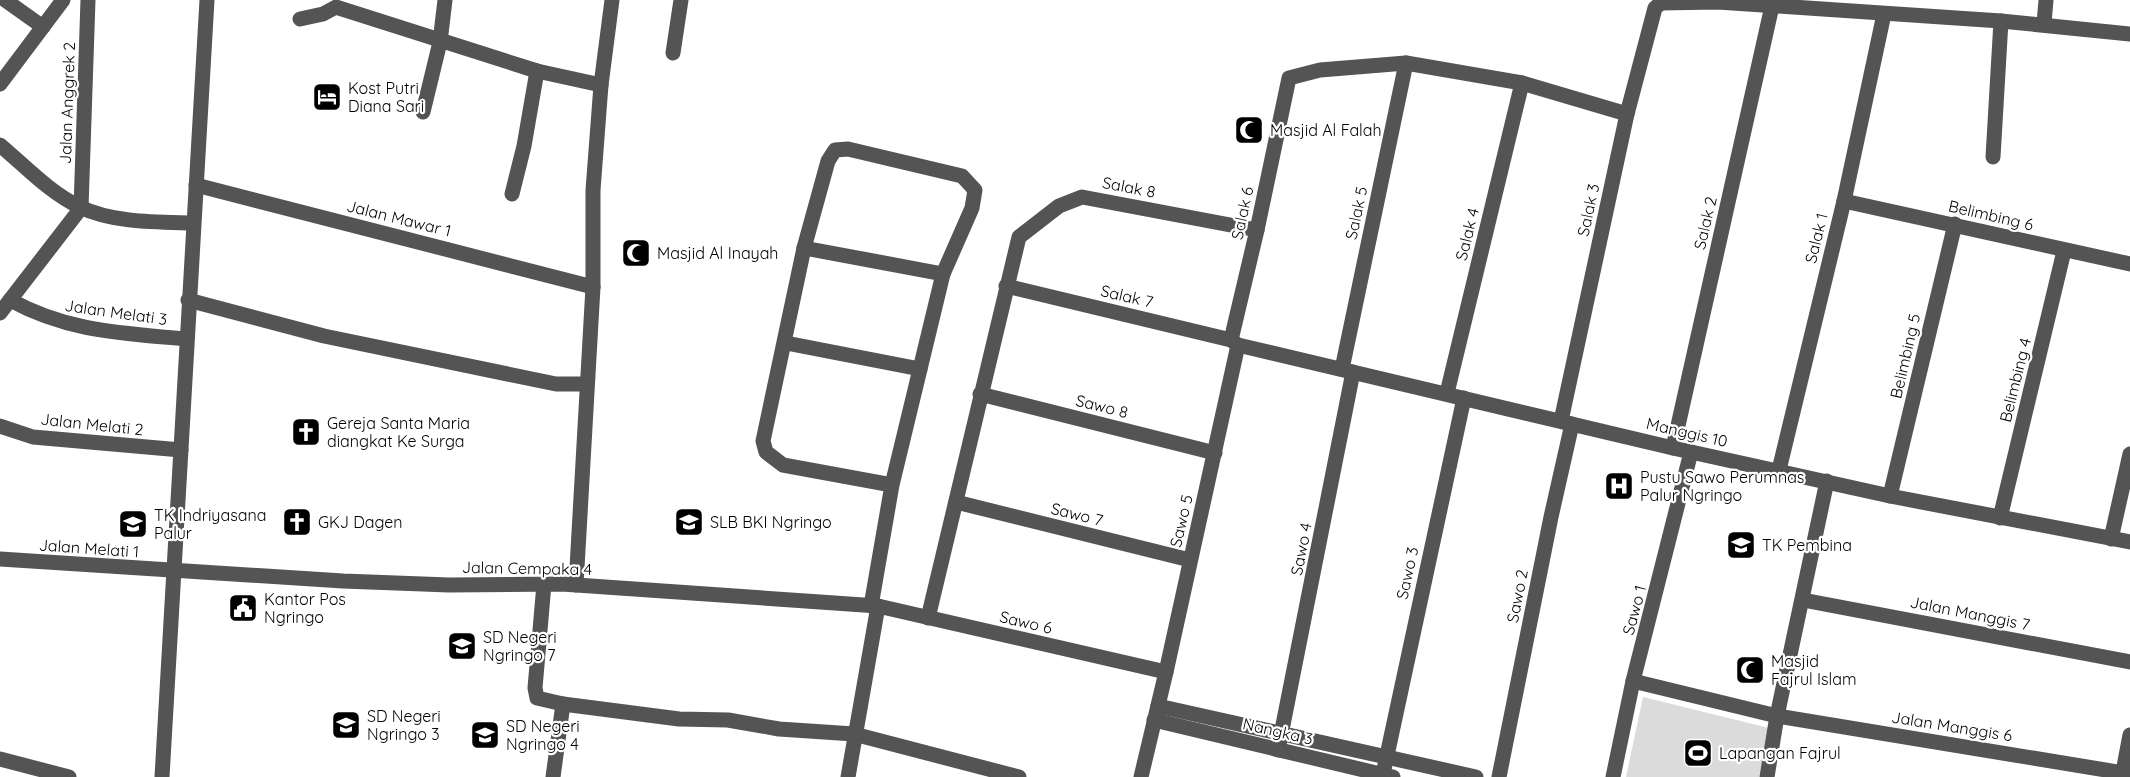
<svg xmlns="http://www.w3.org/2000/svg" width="2130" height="777" viewBox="0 0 2130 777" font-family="Quicksand,sans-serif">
	<rect width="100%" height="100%" fill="#fff"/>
	<!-- green -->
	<path fill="#dbdbdb" d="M1643,697l126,31 -10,49h-133z"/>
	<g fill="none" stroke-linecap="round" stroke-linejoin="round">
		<!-- minor -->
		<g stroke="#545454" stroke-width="15">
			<path d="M5,0l38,27"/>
			<path d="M300,19l23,-5 13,-7 201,64 64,14"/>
			<path d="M2044,24l2,-24"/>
			<path d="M673,53l8,-53"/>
			<path d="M0,84l63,-84"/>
			<path d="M423,112l17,-70 5,-42"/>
			<path d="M0,145c25,21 50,48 80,62 33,16 77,15 113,16"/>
			<path d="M1993,157l8,-136"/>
			<path d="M196,185l397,102"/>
			<path d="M512,194l12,-48 13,-75"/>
			<path d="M1844,201l286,63"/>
			<path d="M804,248l139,26"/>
			<path d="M1006,286l225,54 7,5 435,103 217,48 240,46"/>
			<path d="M10,300c59,32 111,33 176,39"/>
			<path d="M188,300l136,36 232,48h30"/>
			<path d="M0,313l81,-105 7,-208"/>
			<path d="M1231,340l26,-110 32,-152 31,-8 86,-7 116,20 105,31"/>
			<path d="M786,343l134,26"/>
			<path d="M1342,369l64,-306"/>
			<path d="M1447,393l75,-310"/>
			<path d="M980,394l235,59"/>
			<path d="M1561,421l66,-307 28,-106 6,-5 57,-1 283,19 129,13"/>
			<path d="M0,426l33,11 148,13"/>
			<path d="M1673,448l99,-442"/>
			<path d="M1779,470l65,-269 40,-187"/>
			<path d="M1890,496l65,-272"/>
			<path d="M956,502l234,58"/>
			<path d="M2000,518l64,-267"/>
			<path d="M2111,539l19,-85"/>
			<path d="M0,559l343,22 106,4 113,-1 316,22 288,66"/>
			<path d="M544,584l-9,104 2,10 26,6 -10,73"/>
			<path d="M576,585l17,-298v-97l8,-105 11,-85"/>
			<path d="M1803,600l327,62"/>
			<path d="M871,606l21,-121 51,-211 29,-66 3,-18 -13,-14 -114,-27 -13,1 -7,11 -24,87 -41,193 3,11 17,13 109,20"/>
			<path d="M928,618l91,-381 40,-31 23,-9 175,33"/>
			<path d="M1633,681l144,35 353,58"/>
			<path d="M563,704l116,15 49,1 51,9 75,5 165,43"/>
			<path d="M1158,706l318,71"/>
			<path d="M1154,720l239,57"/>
			<path d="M1278,750l75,-378"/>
			<path d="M0,759l69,18"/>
			<path d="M1383,774l81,-376"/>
			<path d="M162,777l45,-777"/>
			<path d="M848,777l30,-171"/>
			<path d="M1141,777l25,-105 72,-327"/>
			<path d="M1499,777l52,-260 21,-93"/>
			<path d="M1613,777l20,-96 58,-229"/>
			<path d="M1767,777l10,-61 50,-235"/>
			<path d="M2122,777l8,-42"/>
		</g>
	</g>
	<!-- icons -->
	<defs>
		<g id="hotel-square" transform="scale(1.5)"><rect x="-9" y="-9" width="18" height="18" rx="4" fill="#000" stroke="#fff"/><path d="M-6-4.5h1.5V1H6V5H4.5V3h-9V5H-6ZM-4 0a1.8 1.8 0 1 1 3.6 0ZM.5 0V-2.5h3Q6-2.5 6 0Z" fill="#fff"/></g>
		<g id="mosque-square" transform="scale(1.5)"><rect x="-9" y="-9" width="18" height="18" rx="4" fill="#000" stroke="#fff"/><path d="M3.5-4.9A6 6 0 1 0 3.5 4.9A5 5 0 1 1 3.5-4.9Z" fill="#fff"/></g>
		<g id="church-square" transform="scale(1.5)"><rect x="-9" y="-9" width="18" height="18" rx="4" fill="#000" stroke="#fff"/><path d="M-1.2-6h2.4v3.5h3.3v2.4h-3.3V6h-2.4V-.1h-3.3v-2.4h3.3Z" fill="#fff"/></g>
		<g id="hospital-square" transform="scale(1.5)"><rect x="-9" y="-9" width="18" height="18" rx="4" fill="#000" stroke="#fff"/><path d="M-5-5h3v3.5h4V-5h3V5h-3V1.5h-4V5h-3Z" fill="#fff"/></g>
		<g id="school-square" transform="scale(1.5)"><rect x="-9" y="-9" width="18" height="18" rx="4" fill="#000" stroke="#fff"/><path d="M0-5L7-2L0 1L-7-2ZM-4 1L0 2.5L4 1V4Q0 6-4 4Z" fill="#fff"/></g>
		<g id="civic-square" transform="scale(1.5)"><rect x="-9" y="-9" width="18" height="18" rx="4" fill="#000" stroke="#fff"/><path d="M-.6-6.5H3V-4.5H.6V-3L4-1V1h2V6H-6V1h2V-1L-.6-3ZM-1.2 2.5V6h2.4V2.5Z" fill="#fff"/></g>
		<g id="stadium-square" transform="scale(1.5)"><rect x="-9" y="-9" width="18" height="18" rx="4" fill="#000" stroke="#fff"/><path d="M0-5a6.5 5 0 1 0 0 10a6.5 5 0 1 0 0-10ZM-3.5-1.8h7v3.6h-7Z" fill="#fff"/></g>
	</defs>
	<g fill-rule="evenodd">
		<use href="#hotel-square" x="327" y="97"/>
		<use href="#mosque-square" x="1249" y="130"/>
		<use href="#mosque-square" x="636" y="253"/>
		<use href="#church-square" x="306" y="432"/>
		<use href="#hospital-square" x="1619" y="486"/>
		<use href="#church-square" x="297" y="522"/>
		<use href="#school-square" x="689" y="522"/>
		<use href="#school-square" x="133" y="524"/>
		<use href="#school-square" x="1741" y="545"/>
		<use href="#civic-square" x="243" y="608"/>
		<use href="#school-square" x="462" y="646"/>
		<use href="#mosque-square" x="1750" y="670"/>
		<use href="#school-square" x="346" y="725"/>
		<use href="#school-square" x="485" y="735"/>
		<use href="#stadium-square" x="1698" y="753"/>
	</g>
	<g text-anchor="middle" stroke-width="4.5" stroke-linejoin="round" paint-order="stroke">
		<!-- poi labels -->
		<g font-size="16" fill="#000" stroke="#fff" text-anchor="start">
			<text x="348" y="94">Kost Putri<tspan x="348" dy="18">Diana Sari</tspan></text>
			<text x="1270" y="136">Masjid Al Falah</text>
			<text x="657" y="259">Masjid Al Inayah</text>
			<text x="327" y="429">Gereja Santa Maria<tspan x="327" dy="18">diangkat Ke Surga</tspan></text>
			<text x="1640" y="483">Pustu Sawo Perumnas<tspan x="1640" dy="18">Palur Ngringo</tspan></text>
			<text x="154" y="521">TK Indriyasana<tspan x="154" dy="18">Palur</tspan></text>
			<text x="318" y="528">GKJ Dagen</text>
			<text x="710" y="528">SLB BKI Ngringo</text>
			<text x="1762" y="551">TK Pembina</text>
			<text x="264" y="605">Kantor Pos<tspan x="264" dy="18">Ngringo</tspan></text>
			<text x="483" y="643">SD Negeri<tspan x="483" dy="18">Ngringo 7</tspan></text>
			<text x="1771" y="667">Masjid<tspan x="1771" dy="18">Fajrul Islam</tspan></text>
			<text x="367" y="722">SD Negeri<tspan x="367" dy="18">Ngringo 3</tspan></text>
			<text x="506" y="732">SD Negeri<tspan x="506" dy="18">Ngringo 4</tspan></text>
			<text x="1719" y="759">Lapangan Fajrul</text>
		</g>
		<!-- street labels -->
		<g font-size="16" fill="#000" stroke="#fff">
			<text transform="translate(67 103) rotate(-88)" y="6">Jalan Anggrek 2</text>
			<text transform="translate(1129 187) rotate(11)" y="6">Salak 8</text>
			<text transform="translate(1588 210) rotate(-78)" y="6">Salak 3</text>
			<text transform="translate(1242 213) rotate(-78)" y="6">Salak 6</text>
			<text transform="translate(1356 213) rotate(-78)" y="6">Salak 5</text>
			<text transform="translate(1991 215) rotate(13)" y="6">Belimbing 6</text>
			<text transform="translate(399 218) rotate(14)" y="6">Jalan Mawar 1</text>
			<text transform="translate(1705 223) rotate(-77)" y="6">Salak 2</text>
			<text transform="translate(1467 234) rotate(-76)" y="6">Salak 4</text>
			<text transform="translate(1816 238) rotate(-76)" y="6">Salak 1</text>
			<text transform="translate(1127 296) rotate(13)" y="6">Salak 7</text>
			<text transform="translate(116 312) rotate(8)" y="6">Jalan Melati 3</text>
			<text transform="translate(1905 356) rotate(-77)" y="6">Belimbing 5</text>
			<text transform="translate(2015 380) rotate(-76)" y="6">Belimbing 4</text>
			<text transform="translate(1102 406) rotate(14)" y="6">Sawo 8</text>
			<text transform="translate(92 424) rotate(6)" y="6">Jalan Melati 2</text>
			<text transform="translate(1687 432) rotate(13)" y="6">Manggis 10</text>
			<text transform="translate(1077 514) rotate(14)" y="6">Sawo 7</text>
			<text transform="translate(1181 521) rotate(-77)" y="6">Sawo 5</text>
			<text transform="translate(89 548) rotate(4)" y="6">Jalan Melati 1</text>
			<text transform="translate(1301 549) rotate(-79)" y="6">Sawo 4</text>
			<text transform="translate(527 568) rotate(1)" y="6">Jalan Cempaka 4</text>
			<text transform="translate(1407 573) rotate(-78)" y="6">Sawo 3</text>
			<text transform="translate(1517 596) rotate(-79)" y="6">Sawo 2</text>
			<text transform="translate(1634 610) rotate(-75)" y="6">Sawo 1</text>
			<text transform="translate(1970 613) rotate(11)" y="6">Jalan Manggis 7</text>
			<text transform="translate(1026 622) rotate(13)" y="6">Sawo 6</text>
			<text transform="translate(1952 726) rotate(9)" y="6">Jalan Manggis 6</text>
			<text transform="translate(1278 731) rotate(13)" y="6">Nangka 3</text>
		</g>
	</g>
</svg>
